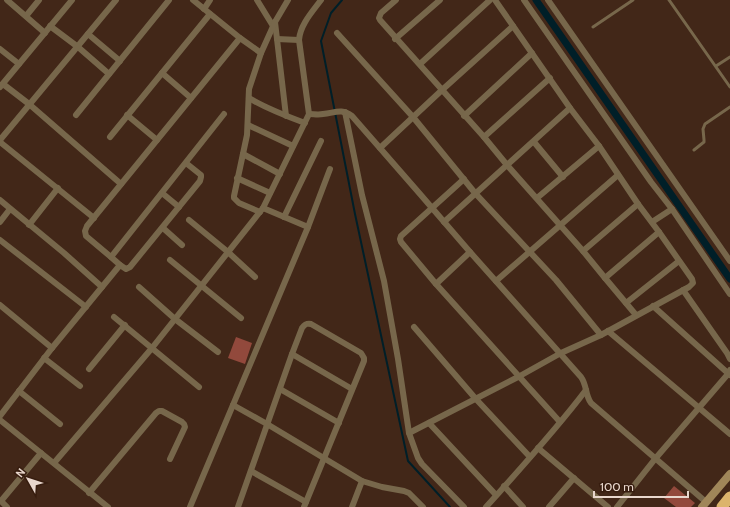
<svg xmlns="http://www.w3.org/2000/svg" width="730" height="507" viewBox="0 0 730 507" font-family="Cabin,sans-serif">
	<rect width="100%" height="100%" fill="#422718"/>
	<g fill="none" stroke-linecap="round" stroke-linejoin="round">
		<!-- stream -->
		<path stroke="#001f28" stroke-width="2" d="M342,0l-11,13 -10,28 34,173 53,247 42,46"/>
		<!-- canal -->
		<path stroke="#001f28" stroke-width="7" d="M536,0l194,279"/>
	</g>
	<!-- building -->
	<g fill="#92493c">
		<path d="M236,337l16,6 -7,21 -17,-6z"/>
		<path d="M674,486l21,17 -4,4h-15l-12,-9z"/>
	</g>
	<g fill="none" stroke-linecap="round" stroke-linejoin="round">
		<!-- lane -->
		<g stroke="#77674b" stroke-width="3">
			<path d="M669,0l61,87"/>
			<path d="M593,27l40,-27"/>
			<path d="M716,66l14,-9"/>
			<path d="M694,150l10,-8v-2l-1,-11 2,-5 25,-17"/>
		</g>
		<!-- street -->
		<g stroke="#77674b" stroke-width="6">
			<path d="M7,0l38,33"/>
			<path d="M193,0l47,38 21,15"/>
			<path d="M257,0l16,26"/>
			<path d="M396,0l-15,13 -2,5 1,2 104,117 23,28 76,86 22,27 31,37"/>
			<path d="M524,0l127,182 21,27 58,85"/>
			<path d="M548,0l182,261"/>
			<path d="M204,9l6,-9"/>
			<path d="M26,16l13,-16"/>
			<path d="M275,22l11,94"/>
			<path d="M50,26l28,21 31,27"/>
			<path d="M337,33l76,84 62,76 81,87 45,55"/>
			<path d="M88,34l32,27"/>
			<path d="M277,39l22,1"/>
			<path d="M395,39l45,-39"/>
			<path d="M0,49l19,15"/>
			<path d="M420,64l70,-64"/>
			<path d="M162,73l29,25"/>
			<path d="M3,84l26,20 92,80"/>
			<path d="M0,87l72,-87"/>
			<path d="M249,98c18,11 37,18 56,25"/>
			<path d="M345,112l17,83 22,86 14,78 11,74 9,25 4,6 42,43"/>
			<path d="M309,114c5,0 9,1 14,0 12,-1 18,-6 29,2l68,78 50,58 111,125c6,8 4,18 10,26l115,99"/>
			<path d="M76,115l93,-115"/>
			<path d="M127,115l30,25"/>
			<path d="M464,116l68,-63"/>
			<path d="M248,125l45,21"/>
			<path d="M110,137l100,-123"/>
			<path d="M484,137l66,-59"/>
			<path d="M0,140l116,-140"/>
			<path d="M0,142l94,76"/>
			<path d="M534,142l29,35"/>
			<path d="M380,148l62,-58 71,-64"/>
			<path d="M243,154l37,20"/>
			<path d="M237,178l33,15"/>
			<path d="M464,179l-63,57 -1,3 1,3 35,42 124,138"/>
			<path d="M162,193l17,14"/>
			<path d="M537,198l62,-52"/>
			<path d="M0,200l64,53 38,34"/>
			<path d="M260,212l-21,-9 -5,-5v-2l13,-61 2,-46 12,-36 14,-31 13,-22"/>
			<path d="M284,217l37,-76"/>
			<path d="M189,220l39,32 27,25"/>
			<path d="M0,222l10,-13"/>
			<path d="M444,222l126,-114"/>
			<path d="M652,222l20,-13"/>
			<path d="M29,225l29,-37"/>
			<path d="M308,227l22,-58"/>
			<path d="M163,228l19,17"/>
			<path d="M0,240l86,67"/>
			<path d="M583,251l55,-47"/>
			<path d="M111,257l-25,-21 -1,-5 2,-5 153,-188"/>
			<path d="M170,260l71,58"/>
			<path d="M120,265l6,4 4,-2 70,-86 1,-4v-2l-15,-12"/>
			<path d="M605,278l54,-46"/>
			<path d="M496,281l122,-106"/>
			<path d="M436,284l34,-32"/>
			<path d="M139,287l36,32 43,33"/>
			<path d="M683,290l44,63 3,6"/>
			<path d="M626,303l53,-42"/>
			<path d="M0,305l52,43"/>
			<path d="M653,306l77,69"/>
			<path d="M114,317l85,70"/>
			<path d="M414,327l61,71 55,59"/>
			<path d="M608,331l122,103"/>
			<path d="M292,354l60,35"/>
			<path d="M44,358l36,28"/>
			<path d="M89,369l36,-44"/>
			<path d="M280,389l59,34"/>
			<path d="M19,391l41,33"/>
			<path d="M233,405l34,19 95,57 20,6 22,4 5,2 14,14"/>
			<path d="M0,416l52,-68 68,-83 -9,-8 113,-143"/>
			<path d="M0,420l108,87"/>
			<path d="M429,423l67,72"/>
			<path d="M409,433l109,-56 43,-24 40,-18 88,-48 4,-4 -1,-4 -33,-47 -21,-28 -39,-58 -29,-38 -75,-108"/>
			<path d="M538,448l70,59"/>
			<path d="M54,463l98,-115 111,-140 46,-94 -10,-74c1,-15 13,-28 22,-40"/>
			<path d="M251,471l55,31"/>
			<path d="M504,486l19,21"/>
			<path d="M89,493l67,-80 3,-2h3l20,11 2,2 1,3 -15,32"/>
			<path d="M0,501h1l40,-48"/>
			<path d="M1,501l6,6"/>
			<path d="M190,507l118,-280 -45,-19"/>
			<path d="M238,507l54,-153 10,-26c3,-4 5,-5 9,-4l50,29 3,5v3l-60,146"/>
			<path d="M352,507l10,-26"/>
			<path d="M486,507c34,-38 69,-76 100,-117"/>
			<path d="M549,507l25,-29"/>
			<path d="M617,507l38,-48 73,-85 2,-4"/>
		</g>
		<!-- secondary -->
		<path stroke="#a08659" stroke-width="8" d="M702,507l28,-33"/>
		<!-- highway -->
		<path stroke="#dcb46c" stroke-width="11" d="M722,507l8,-10"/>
	</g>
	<!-- north arrow -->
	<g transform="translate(28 479) rotate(309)" stroke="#371d0f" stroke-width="3" paint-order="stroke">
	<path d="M0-3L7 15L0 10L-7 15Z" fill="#e9d7cd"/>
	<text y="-6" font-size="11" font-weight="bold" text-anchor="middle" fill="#e9d7cd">N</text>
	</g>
	<!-- scale -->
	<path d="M594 491v6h94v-6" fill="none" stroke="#e9d7cd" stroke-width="2"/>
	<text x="600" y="491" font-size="12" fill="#e9d7cd" stroke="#371d0f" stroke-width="3" paint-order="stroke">100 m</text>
</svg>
